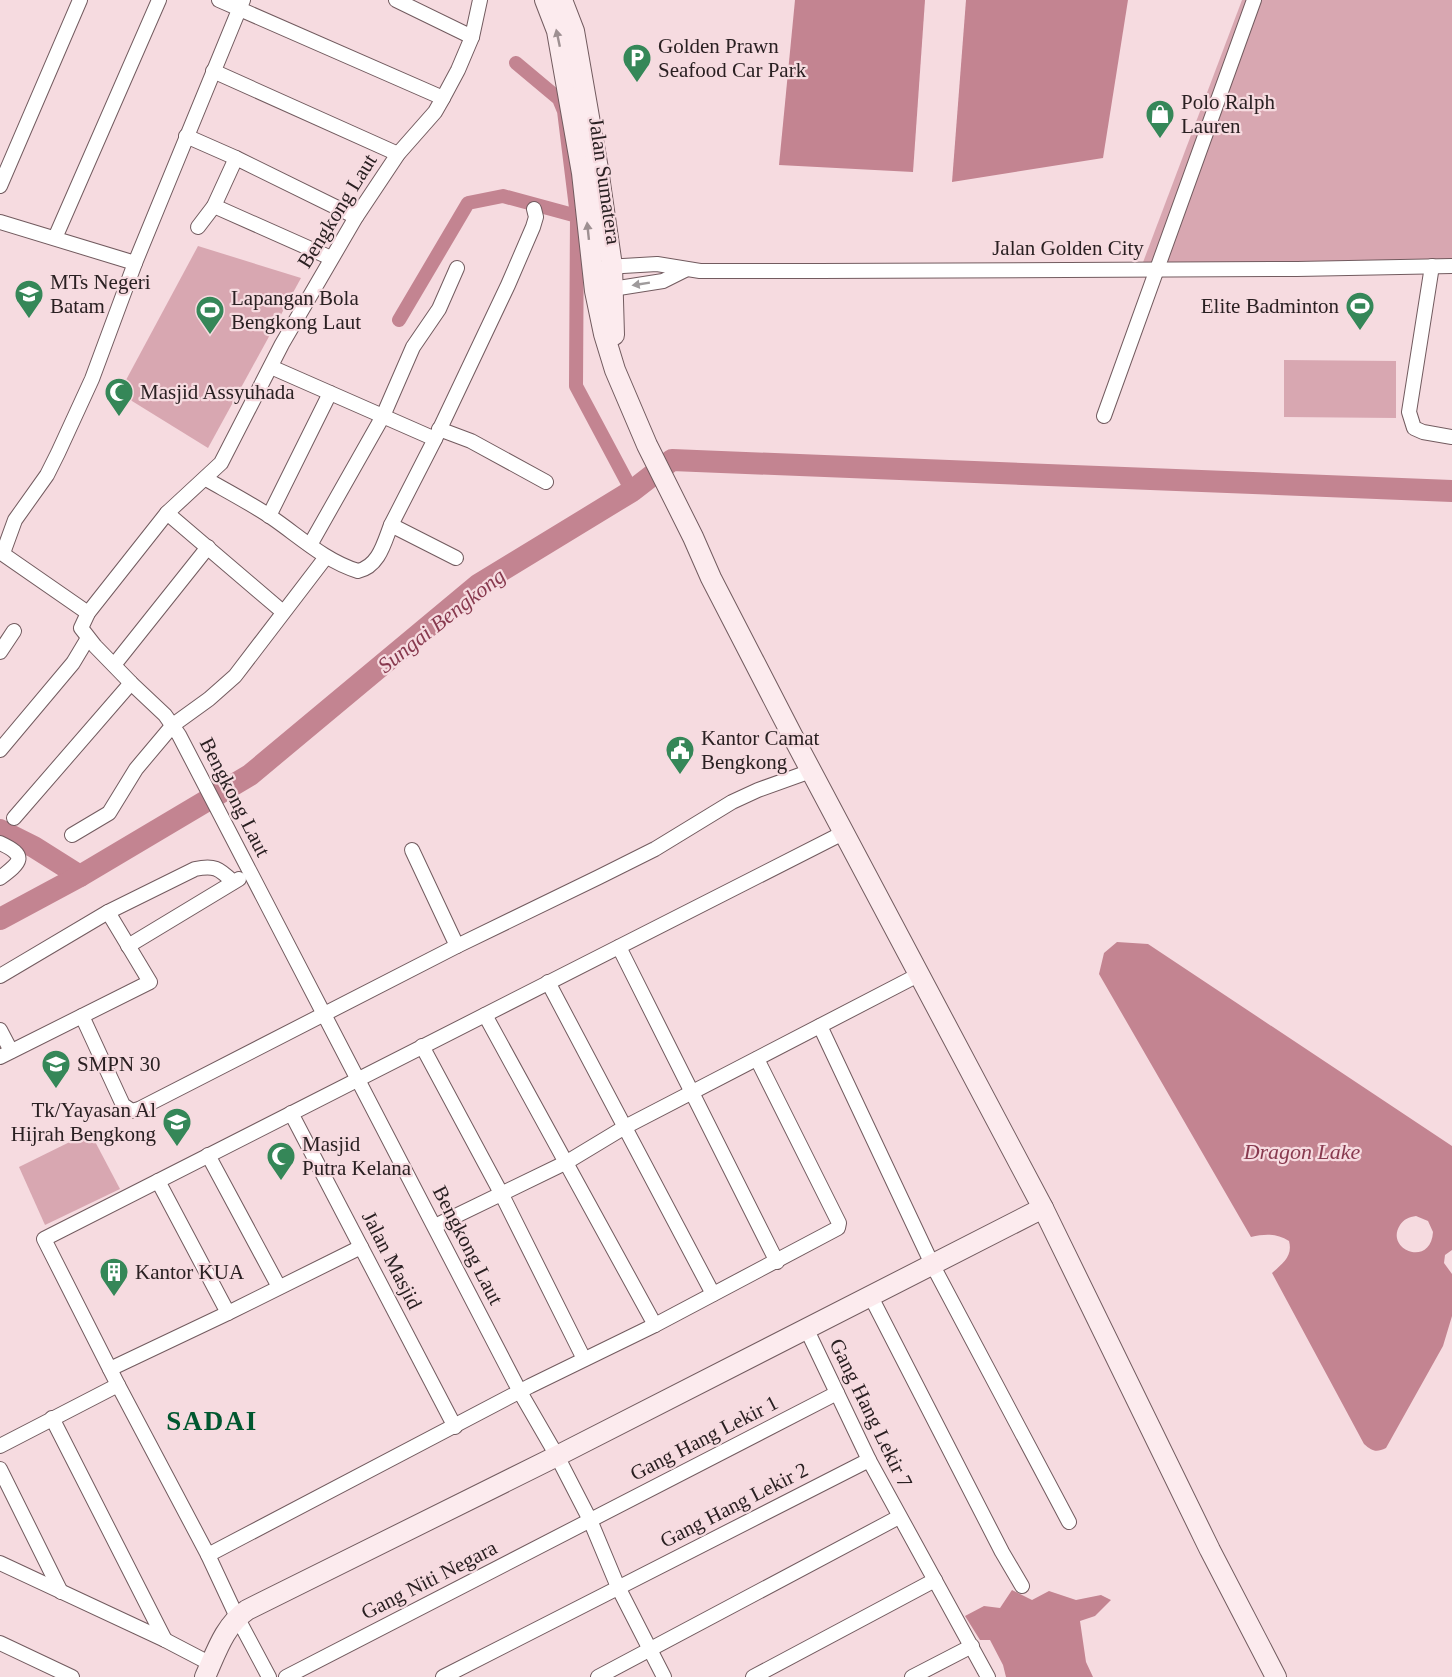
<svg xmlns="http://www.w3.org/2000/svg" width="1452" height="1677" viewBox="0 0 1452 1677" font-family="'Times New Roman',serif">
	<rect width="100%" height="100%" fill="#f6dbe0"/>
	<!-- green -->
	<g fill="#d8a7b1">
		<path d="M1242,0h210v264l-310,1z"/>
		<path d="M198,246l103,32 -93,170 -89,-55z"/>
		<path d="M1284,360l112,1v57l-112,-1z"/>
		<path d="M90,1132l30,57 -75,36 -26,-58z"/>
	</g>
	<!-- water -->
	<g fill="#c38491" fill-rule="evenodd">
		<path d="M795,0h130l-12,172 -134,-7z"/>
		<path d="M966,0h162l-25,158 -151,24z"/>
		<path d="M1117,942l31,2 304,202v104l-7,5 -1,8 8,11v42l-9,30 -57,102c-10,5 -14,3 -22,-4l-92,-171c11,-10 21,-17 17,-32 -13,-8 -24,-7 -38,-4l-152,-263 5,-21zM1416,1216l12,5 5,11c-2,36 -49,18 -33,-7 4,-6 9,-8 16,-9z"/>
		<path d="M1012,1590l20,10 17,-9 27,9 25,-5 10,5 -16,16 -15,5 6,41 7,15h-87l-3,-12 -13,-25h-10l-15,-24 19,-10 16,2z"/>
	</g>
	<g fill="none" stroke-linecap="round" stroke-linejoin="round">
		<!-- canal -->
		<g stroke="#c38491" stroke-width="14">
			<path d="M516,63l43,36 5,12 13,105"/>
			<path d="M399,320l69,-117 35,-7 74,20 -1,170 56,105"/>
		</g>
		<!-- river -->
		<g stroke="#c38491" stroke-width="22">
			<path d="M0,830l34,17 46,29"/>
			<path d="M0,919l80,-43 170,-101 228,-190 154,-94 40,-31 780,31"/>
		</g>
		<!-- street casing -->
		<g stroke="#725b5f" stroke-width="16">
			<g id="street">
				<path d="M219,0l224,98"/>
				<path d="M396,0l76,37"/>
				<path d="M480,0l-8,37 -14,33 -15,28 -8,14 -37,42 -42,63 -74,127 -61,119 -54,50 -79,100 -7,15 14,18 36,37 34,32 14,20 341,657 37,64 33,64 28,67 46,90"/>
				<path d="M213,71l185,83"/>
				<path d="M186,136l50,22 120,59"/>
				<path d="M0,186l80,-186"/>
				<path d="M214,206l117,52"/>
				<path d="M0,222l135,41 108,-263"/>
				<path d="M198,227l16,-21 22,-48"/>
				<path d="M55,238l104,-238"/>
				<path d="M1432,266l-23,146 5,16 9,4 29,5"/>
				<path d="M606,267l51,-3 43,7h119l478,-2 155,-3"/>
				<path d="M606,290l57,-9 22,-11"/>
				<path d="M271,367l164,72"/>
				<path d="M1104,416l150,-416"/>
				<path d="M439,429l32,12 75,41"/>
				<path d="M206,479c21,12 44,24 65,38 28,19 54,44 87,54 21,-5 26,-28 33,-46l44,-86 73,-154 25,-58 3,-10 -2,-8"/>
				<path d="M167,513l116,99"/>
				<path d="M269,516l61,-123"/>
				<path d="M391,525l65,33"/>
				<path d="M310,545l73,-129 30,-69 26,-38 18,-41"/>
				<path d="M0,552l88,61"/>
				<path d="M3,553l12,-33 32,-45 11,-22 34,-74 43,-116"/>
				<path d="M0,652l14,-21"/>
				<path d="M114,665l94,-118"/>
				<path d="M0,750l73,-87 15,-25"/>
				<path d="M14,818l117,-135"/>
				<path d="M72,835l37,-22 27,-44 37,-44 36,-26 26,-23 91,-119"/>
				<path d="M0,843c28,13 21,19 0,35"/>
				<path d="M412,850l45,96"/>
				<path d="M128,946l111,-67"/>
				<path d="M619,947l158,315"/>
				<path d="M0,976l108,-64 87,-43c19,-4 24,-1 38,13"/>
				<path d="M548,982l165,312"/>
				<path d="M485,1015l170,310"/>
				<path d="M82,1016l41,89 9,6 7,-2 318,-163 142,-69 56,-28 77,-47 26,-12 53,-19"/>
				<path d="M820,1026l112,238 137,258"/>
				<path d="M0,1030l11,21"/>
				<path d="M422,1046l80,149 82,164"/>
				<path d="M0,1057l150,-75 -42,-70"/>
				<path d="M291,1113l164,314"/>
				<path d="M208,1155l71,132"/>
				<path d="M158,1181l70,132"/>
				<path d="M435,1226l132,-64 58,-35 295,-153"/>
				<path d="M870,1295l132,257 20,34"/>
				<path d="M806,1328l63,132 119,217"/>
				<path d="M110,1369l118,-56 133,-66"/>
				<path d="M52,1418l113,222"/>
				<path d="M0,1446l118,-61"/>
				<path d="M0,1469l61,123"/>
				<path d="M208,1555l322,-169 125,-61 183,-97 1,-5 -82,-164"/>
				<path d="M0,1563l165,77 46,24"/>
				<path d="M0,1643l72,34"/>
				<path d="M269,1677l-32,-60 -29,-62 -90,-170 -74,-146 799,-406"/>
				<path d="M286,1677l551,-284"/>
				<path d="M443,1677l426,-217"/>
				<path d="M598,1677l301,-160"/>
				<path d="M753,1677l182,-97"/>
				<path d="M912,1677l60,-31"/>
			</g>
		</g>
		<!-- secondary casing -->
		<g stroke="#725b5f" stroke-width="22">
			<g id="secondary">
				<path d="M545,0l12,31 25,142 13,118 9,43 11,36 32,75 46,92 18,41 81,157 251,473 167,342 66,127"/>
				<path d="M562,0l12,31 24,138 14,97 2,69"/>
				<path d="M205,1677c11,-24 19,-51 42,-67l310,-154 486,-248"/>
			</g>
		</g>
		<!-- street -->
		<use href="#street" stroke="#fff" stroke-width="14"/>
		<!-- secondary -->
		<use href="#secondary" stroke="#fcebee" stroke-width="20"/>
	</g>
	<!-- one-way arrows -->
	<defs><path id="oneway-solid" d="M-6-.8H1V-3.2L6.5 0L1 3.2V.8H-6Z" transform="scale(1.5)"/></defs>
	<g fill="#9e9092">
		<use href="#oneway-solid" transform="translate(558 38) rotate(-102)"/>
		<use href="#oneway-solid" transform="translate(588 231) rotate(-96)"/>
	</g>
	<use fill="#9f9b9c" href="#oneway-solid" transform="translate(641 284) rotate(171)"/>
	<!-- icons -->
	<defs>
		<g id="parking-pin" transform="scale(1.5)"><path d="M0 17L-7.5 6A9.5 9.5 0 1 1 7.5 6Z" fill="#358758" stroke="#f6dbe0"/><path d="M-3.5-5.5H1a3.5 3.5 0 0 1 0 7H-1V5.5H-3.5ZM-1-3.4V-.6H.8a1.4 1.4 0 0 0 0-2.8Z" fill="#fff"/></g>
		<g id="shop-pin" transform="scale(1.5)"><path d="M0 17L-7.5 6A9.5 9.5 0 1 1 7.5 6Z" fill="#358758" stroke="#f6dbe0"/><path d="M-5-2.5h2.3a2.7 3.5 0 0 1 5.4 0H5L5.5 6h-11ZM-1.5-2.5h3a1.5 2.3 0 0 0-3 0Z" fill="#fff"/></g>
		<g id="school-pin" transform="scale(1.5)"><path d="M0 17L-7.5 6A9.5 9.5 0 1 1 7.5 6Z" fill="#358758" stroke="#f6dbe0"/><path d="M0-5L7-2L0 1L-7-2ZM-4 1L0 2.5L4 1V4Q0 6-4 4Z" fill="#fff"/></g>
		<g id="stadium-pin" transform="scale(1.5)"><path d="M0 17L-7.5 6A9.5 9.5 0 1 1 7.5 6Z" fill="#358758" stroke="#f6dbe0"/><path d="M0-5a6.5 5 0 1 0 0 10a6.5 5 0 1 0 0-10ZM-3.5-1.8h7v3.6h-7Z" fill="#fff"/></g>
		<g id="mosque-pin" transform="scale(1.5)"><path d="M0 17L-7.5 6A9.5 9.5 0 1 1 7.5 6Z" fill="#358758" stroke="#f6dbe0"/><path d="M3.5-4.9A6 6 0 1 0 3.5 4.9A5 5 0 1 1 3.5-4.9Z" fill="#fff"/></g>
		<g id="civic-pin" transform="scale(1.5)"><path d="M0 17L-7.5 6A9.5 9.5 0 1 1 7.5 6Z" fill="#358758" stroke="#f6dbe0"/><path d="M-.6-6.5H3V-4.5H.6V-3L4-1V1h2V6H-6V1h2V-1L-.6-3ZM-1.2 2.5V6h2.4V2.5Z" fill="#fff"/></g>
		<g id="building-pin" transform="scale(1.5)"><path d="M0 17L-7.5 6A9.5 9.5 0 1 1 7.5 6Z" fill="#358758" stroke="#f6dbe0"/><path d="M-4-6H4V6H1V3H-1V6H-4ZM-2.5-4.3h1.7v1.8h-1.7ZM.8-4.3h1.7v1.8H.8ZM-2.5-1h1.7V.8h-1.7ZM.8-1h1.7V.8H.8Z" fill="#fff"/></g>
	</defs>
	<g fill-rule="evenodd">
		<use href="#parking-pin" x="637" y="58"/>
		<use href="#shop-pin" x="1160" y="114"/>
		<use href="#school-pin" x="29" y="294"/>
		<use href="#stadium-pin" x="1360" y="306"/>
		<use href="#stadium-pin" x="210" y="310"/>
		<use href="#mosque-pin" x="119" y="392"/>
		<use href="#civic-pin" x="680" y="750"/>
		<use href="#school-pin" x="56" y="1064"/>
		<use href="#school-pin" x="177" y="1122"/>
		<use href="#mosque-pin" x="281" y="1156"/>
		<use href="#building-pin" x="114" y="1272"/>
	</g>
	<g text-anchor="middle" stroke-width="4.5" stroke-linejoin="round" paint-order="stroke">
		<!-- poi labels -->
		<g font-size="21" fill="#2a2022" stroke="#f6dbe0" text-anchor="start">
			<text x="658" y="53">Golden Prawn<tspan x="658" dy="24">Seafood Car Park</tspan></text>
			<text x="1181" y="109">Polo Ralph<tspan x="1181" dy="24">Lauren</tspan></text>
			<text x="50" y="289">MTs Negeri<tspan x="50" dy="24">Batam</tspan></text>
			<text x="231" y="305">Lapangan Bola<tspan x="231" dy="24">Bengkong Laut</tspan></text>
			<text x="1339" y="313" text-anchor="end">Elite Badminton</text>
			<text x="140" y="399">Masjid Assyuhada</text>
			<text x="701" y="745">Kantor Camat<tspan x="701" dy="24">Bengkong</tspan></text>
			<text x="77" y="1071">SMPN 30</text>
			<text x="156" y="1117" text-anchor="end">Tk/Yayasan Al<tspan x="156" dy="24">Hijrah Bengkong</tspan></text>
			<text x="302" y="1151">Masjid<tspan x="302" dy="24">Putra Kelana</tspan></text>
			<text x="135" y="1279">Kantor KUA</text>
		</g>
		<!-- street labels -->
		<g font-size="21" fill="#2a2022" stroke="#f6dbe0">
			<text transform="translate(605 181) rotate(82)" y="7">Jalan Sumatera</text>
			<text transform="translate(337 211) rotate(-58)" y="7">Bengkong Laut</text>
			<text x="1068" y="255">Jalan Golden City</text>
			<text transform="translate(235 797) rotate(63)" y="7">Bengkong Laut</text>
			<text transform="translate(468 1245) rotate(63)" y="7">Bengkong Laut</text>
			<text transform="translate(392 1260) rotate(63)" y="7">Jalan Masjid</text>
			<text transform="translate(871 1413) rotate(64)" y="7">Gang Hang Lekir 7</text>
			<text transform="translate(704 1438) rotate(-27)" y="7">Gang Hang Lekir 1</text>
			<text transform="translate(734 1505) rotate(-27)" y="7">Gang Hang Lekir 2</text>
			<text transform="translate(429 1580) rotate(-27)" y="7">Gang Niti Negara</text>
		</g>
		<!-- water labels -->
		<g font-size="22" font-style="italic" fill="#883a4f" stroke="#f6dbe0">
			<text transform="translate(441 620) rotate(-38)" y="8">Sungai Bengkong</text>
			<text x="1302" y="1159">Dragon Lake</text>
		</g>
		<!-- district labels -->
		<g font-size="27" font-weight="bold" letter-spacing="1.5" fill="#00572f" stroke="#f6dbe0">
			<text x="212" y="1430">SADAI</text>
		</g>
	</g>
</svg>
